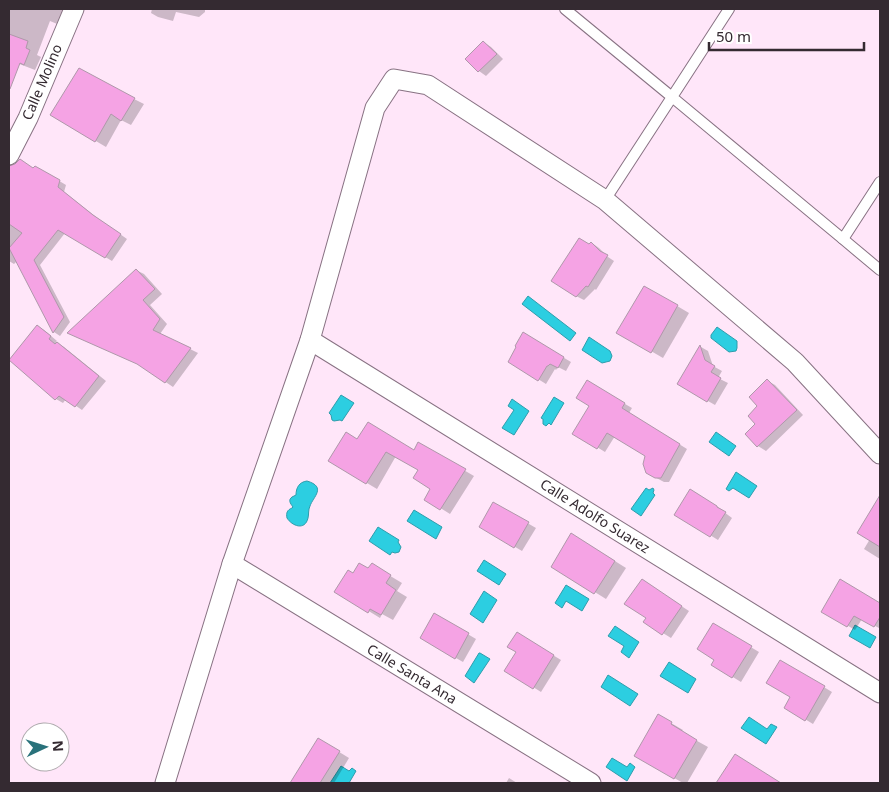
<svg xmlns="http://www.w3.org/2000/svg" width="889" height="792" viewBox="0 0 889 792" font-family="'Noto Sans',sans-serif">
	<rect width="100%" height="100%" fill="#ffe6f9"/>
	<!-- water -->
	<g fill="#2ccee1" stroke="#2e9dac">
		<path d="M528,296l48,37 -6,8 -48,-37z"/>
		<path d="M717,327l20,14v7l-1,3 -7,1 -18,-14v-3z"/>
		<path d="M589,337l21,14 2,5 -2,5 -8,2 -20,-13z"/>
		<path d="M341,395l13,8 -12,18 -2,-1 -6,1 -2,-1 -1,-5 -2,-2z"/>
		<path d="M554,397l10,6 -13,22 -2,-2 -3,3 -3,-2v-5l-2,-1z"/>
		<path d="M512,399l17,12 -15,24 -12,-7 12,-18 -6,-4z"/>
		<path d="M716,432l20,14 -7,10 -20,-14z"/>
		<path d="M736,472l21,14 -8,12 -16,-10 -4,3 -3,-2z"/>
		<path d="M307,481c20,6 6,16 3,25 -2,4 -1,8 -2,12 -3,13 -16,8 -21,0 -1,-5 0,-8 5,-10l1,-1c-3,-4 -5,-7 -1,-10l4,-2c0,-7 3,-13 11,-14z"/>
		<path d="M646,488l3,2 4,-2 1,2 -1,3 2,2 -14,21 -10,-7z"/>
		<path d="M414,510l28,17 -6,12 -29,-18z"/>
		<path d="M378,527l21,13 -1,2 3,5 -2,5 -4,1 -3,-1 -2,3 -21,-14z"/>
		<path d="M484,560l22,14 -7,11 -22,-14z"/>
		<path d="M566,585l23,14 -7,12 -16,-10 -4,7 -7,-5z"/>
		<path d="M484,591l13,9 -14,23 -13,-9z"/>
		<path d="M855,625l21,12 -6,11 -21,-12z"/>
		<path d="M615,626l24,16 -10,16 -8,-6 3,-6 -16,-10z"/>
		<path d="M479,653h1l10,6 -16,24 -9,-7z"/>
		<path d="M669,662l27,17 -8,14 -28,-17z"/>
		<path d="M608,675l30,19 -8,12 -29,-19z"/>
		<path d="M749,717l18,12 4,-5 6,3 -11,17 -25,-16z"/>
		<path d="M612,758l15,9 3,-4 5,4 -8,14 -21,-14z"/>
		<path d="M341,766l8,5 3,-3 4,3 -7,12h-19z"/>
	</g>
	<!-- shadow -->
	<g fill="#0003">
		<path d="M9,9h67l-14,17 -12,-5 -13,34 4,2 -6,13 -26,-10z"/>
		<path d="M152,9h53v3l-6,5 -23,-5 -3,9 -15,-4 -7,-4z"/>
		<path d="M483,42l8,5 12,12 -17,17 -7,-5z"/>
		<path d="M134,99l10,5 -13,21 -10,-5 -15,27 -54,-32z"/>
		<path d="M14,166l20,3 2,-2 30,18 -2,7 36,28 27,19 -15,22 -47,-28 -25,32 30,57 -10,14 -6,-4 -37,-71 -3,3 -5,-3v-87z"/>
		<path d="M592,243l7,5 9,9 6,4 -18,29 -1,-1 -11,11 -8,-4 14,-51z"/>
		<path d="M136,270l8,4 18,20 -12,11 17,19 -7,10 38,19 -25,34 -31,-21z"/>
		<path d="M645,287l44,26 -26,45 -45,-26z"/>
		<path d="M37,326l7,4 13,11 -1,1 8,5 42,34 -24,29 -16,-11 -3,4 -7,-4z"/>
		<path d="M524,334l47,28 -5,9 -8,-4 -2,3 -1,-1 -9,15 -37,-23z"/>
		<path d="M701,347l7,4 5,15 9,5 -4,7 10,5 -13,22 -37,-21z"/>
		<path d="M768,381l7,4 28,30 -37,36 -8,-5 -11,-12 10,-10 2,-18z"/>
		<path d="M587,382l45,26 -3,5 58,36 -18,33h-5l-15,-8 -3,-19 -31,-19 -10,16 -31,-19 17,-28z"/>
		<path d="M358,441l56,10 5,-7 55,32 -24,38 -24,-15 6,-10 -13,-20 -23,-13 -19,33 -47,-28z"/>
		<path d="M691,490l33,21v1l8,6 -14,22 -42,-26z"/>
		<path d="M880,498v61l-16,-10 6,-10 -11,-7z"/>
		<path d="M494,504l42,24 -14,23 -42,-25z"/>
		<path d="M583,541l43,27 -20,31 -53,-33z"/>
		<path d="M372,565l30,18 -5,8 10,6 -14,23 -11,-6 -2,4 -44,-27 17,-17 16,-4z"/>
		<path d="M841,581l39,23v22l-1,2 -17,-9 -7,11 -32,-19z"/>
		<path d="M649,585l40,26 -18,27 -26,-16 2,-4z"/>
		<path d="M434,614l42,25 -13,23 -42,-24z"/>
		<path d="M714,625l45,27 -18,30 -28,-17 3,-6z"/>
		<path d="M525,638l36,22 -20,32 -35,-22z"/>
		<path d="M781,661l51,31 -19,32 -28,-17 6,-10z"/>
		<path d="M659,716l24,14 -2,2 27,15 -21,36h-4l-47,-27z"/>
		<path d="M318,739l31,19 -15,25h-43z"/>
		<path d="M509,778l8,5h-11z"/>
	</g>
	<!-- building -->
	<g fill="#f5a3e4" stroke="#af98aa">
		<path d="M9,34l19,7 -2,7 4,2 -6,15 -4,-2 -10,26h-1z"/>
		<path d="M483,41l14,13 -19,18 -13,-13z"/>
		<path d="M79,68l56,30 -14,23 -10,-7 -16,28 -45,-27z"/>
		<path d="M20,159l13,9 2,-2 25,14 -2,7 35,28 28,19 -16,24 -47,-28 -24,30 30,57 -11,16 -44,-85 13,-15 -13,-9v-58l6,-2z"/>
		<path d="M579,238l10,6 2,-2 9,9 8,4 -20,32 -2,-1 -10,11 -25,-16z"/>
		<path d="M136,269l19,20 -12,11 17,19 -7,11 38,18 -26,35 -28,-19 -70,-31z"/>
		<path d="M644,286l34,19 -27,48 -35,-20z"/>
		<path d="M37,325l14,11 -2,3 6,5 2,-2 42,34 -24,31 -16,-11 -4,4 -46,-40z"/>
		<path d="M523,332l41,25 -6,11 -8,-4 -2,2h-1l-9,15 -30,-19 8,-15 -1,-1z"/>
		<path d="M700,345l5,15 10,6 -4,6 10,6 -14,24 -30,-18z"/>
		<path d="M767,379l30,31 -40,37 -12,-13 10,-10 -7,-8 9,-10 -8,-9z"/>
		<path d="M587,380l38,23 -3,5 58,36 -19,34h-6l-9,-5 -3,-9 2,-8 -38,-23 -10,16 -25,-15 17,-28 -13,-8z"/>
		<path d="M368,422l46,28 4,-8 48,27 -26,41 -16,-10 6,-11 -17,-11 5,-8 -32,-18 -20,32 -38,-23 18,-29 11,7z"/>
		<path d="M690,489l27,17v1l9,5 -16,25 -36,-22z"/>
		<path d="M880,495v52l-23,-14z"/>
		<path d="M493,502l36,20 -15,26 -35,-21z"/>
		<path d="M571,533l44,28 -21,33 -43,-27z"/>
		<path d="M359,563l9,5 4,-5 19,12 -5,8 10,7 -15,25 -11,-6 -2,4 -34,-21 14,-22 5,3z"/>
		<path d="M642,579l40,27 -20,29 -19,-13 3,-4 -22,-14z"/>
		<path d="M840,579l40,24v14l-6,10 -20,-11 -7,11 -26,-15z"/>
		<path d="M434,613l35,20 -14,26 -35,-21z"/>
		<path d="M713,623l39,23 -20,32 -21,-13 3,-5 -17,-11z"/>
		<path d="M517,632l37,23 -21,34 -29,-18 12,-19 -9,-5z"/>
		<path d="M780,660l45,26 -20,35 -21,-13 6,-11 -24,-14z"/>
		<path d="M658,714l14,8 -1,2 26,16 -23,39 -40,-23z"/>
		<path d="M318,738l22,13 -20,32h-30z"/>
		<path d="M735,754l46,29h-65z"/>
	</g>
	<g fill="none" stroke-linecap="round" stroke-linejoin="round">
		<!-- service casing -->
		<g stroke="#887283" stroke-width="12">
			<g id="service">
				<path d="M565,9l107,88 -67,103"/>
				<path d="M729,9l-57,88 171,142 37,-57"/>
				<path d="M843,239l37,31"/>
			</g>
		</g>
		<!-- minor casing -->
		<g stroke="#887283" stroke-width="21">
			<g id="minor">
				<path d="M9,155l19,-37 46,-109"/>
				<path d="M310,340l570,353"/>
				<path d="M232,564l359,219"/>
				<path d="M165,783l67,-219 78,-224 65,-232 19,-29 34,6 177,115 190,162 85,92"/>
			</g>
		</g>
		<!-- service -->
		<use href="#service" stroke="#fff" stroke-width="10"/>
		<!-- minor -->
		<use href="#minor" stroke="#fff" stroke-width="19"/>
	</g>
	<g text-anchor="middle" stroke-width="5" stroke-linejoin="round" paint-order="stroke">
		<!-- street labels -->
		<g font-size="14" fill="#342a31" stroke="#fff">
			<text transform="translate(42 82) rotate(-67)" y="5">Calle Molino</text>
			<text transform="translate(595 516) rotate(32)" y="5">Calle Adolfo Suarez</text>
			<text transform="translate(412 674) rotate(31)" y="5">Calle Santa Ana</text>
		</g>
	</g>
	<!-- border -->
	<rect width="889" height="792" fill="none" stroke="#342a31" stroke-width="20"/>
	<!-- north arrow -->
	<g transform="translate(45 747) rotate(86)"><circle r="24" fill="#ffffff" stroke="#aeaaad"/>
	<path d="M0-4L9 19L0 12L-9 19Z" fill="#29727b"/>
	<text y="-8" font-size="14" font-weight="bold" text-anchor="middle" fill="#342a31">N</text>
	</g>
	<!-- scale -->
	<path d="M709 42v8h155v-8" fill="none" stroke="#342a31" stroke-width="2.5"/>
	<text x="716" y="42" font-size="15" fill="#342a31" stroke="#ffffff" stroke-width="4" paint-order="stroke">50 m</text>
</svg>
